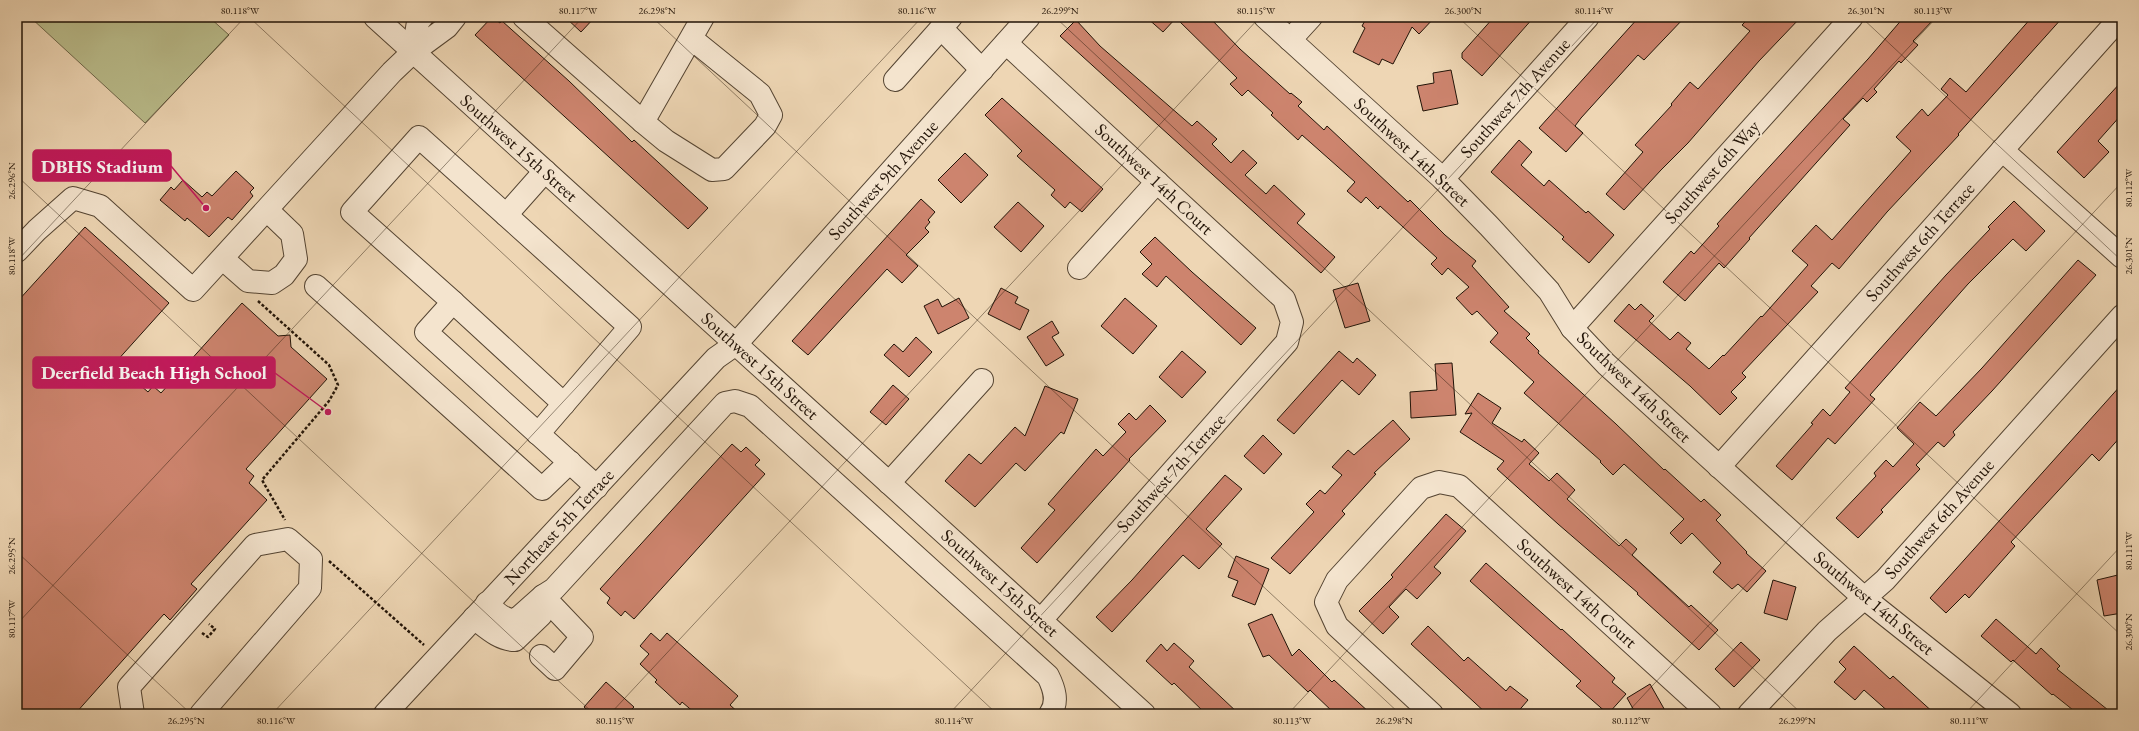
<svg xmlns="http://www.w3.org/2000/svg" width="2139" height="731" viewBox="0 0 2139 731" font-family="'EB Garamond',serif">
	<rect width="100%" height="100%" fill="#eed6b4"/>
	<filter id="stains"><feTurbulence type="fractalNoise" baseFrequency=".005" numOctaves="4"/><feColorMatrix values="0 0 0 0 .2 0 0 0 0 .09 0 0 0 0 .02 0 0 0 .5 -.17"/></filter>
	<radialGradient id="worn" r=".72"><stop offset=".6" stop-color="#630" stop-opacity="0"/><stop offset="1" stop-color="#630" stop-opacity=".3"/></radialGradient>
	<!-- green -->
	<path fill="#babd8c" stroke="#6e684a" d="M30,17h179l20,18 -84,88z"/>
	<!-- building -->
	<g fill="#cd846e" stroke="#211307">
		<path d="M492,17l8,6 2,-2 67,60 63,61 2,-2 74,68 -20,21 -213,-194z"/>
		<path d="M565,17h30l-14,15z"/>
		<path d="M1146,17h63l31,32 50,45 1,-1 11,9 -4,4 26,24 3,-4 81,76 2,-2 35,35 31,26 -4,5 37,41 -5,4 26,23 -4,4 13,13 -1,2 78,71 48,46 1,-1 36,33 3,-3 17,16 -5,5 31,32 -1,1 20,18 -19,21 -9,-8 -6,5 -19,-17 8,-9 -29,-30 -11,11 -11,-11 14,-14 -27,-25 -33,-30 -11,11 -13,-13 1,-1 -77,-68 10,-11 -44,-40 8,-9 -21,-22 -5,4 -16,-17 13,-11 -21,-19 -6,7 -11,-11 6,-6 -57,-52 -2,3 -12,-12 -5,6 -14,-12 8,-9 -53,-47 -4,5 -27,-25 2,-2 -25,-23 -6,6 -12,-12 7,-6 -61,-60 -13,14z"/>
		<path d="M1367,17h68l-16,17 -7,-7 -19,37 -11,-5 -3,6 -26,-13 12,-24 -3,-2z"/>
		<path d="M1494,17h40l-52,59 -20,-18v-5z"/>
		<path d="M1639,17h46l-41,43 -6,-5 -57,63 -6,8 8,7 -17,19 -27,-24z"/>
		<path d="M1750,17h51l-42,44 -71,82 -27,27 -37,40 -18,-16 37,-42 -8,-7 37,-40 -1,-1 19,-22 8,7 52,-58 -8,-6z"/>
		<path d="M1904,17h32l-23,24 5,4 -17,18 -2,-2 -25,28 3,3 -10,10 -4,-4 -20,21 7,6 -101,113 1,1 -26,29 -5,-5 -34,38 -22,-19 28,-31 3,3 25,-28 -2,-2 151,-165z"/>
		<path d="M2032,17h31l-105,117 1,1 -72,77 -48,57 -7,-6 -21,23 7,6 -76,81 4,4 -15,15 6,6 -17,17 -30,-29 -76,-65 15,-17 6,6 6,-6 13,12 -5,5 21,19 8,-8 13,11 -5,6 23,20 14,-14 1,1 37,-40 1,1 46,-52 -16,-14 24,-26 16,15 79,-89 -15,-14 26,-28 6,7 20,-21 -7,-6 9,-11 16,14z"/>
		<path d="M1076,20l24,26 92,80 5,-5 20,18 -5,5 19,19 12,-13 14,13 -12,12 21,19 8,-9 31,29 -8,9 38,34 -14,16 -261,-237z"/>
		<path d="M1451,70l7,34 -35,7 -6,-25 17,-3 -1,-10z"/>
		<path d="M2122,81v33l-24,27 11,11 -25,26 -27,-26z"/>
		<path d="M1002,98l101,91 -21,23 -12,-10 -5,6 -14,-13 4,-5 -38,-34 5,-5 -37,-36z"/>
		<path d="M1519,140l13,12 -11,13 23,21 5,-6 37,33 2,-2 26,24 -25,28 -27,-24 2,-2 -73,-65z"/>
		<path d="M965,153l23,22 -27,28 -23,-23z"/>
		<path d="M236,171l18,17 -4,4 3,4 -21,24 -4,-3 -19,20 -22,-19 -2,3 -25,-21 11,-13 3,3 9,-10 19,17 5,-5 5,4z"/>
		<path d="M921,199l14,13 -7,8 2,2 -5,6 4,4 -23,23 12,11 -16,17 -15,-14 -79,86 -16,-14z"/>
		<path d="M2014,201l31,30 -19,20 -13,-12 -45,45 -98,111 5,4 -40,45 -7,-6 -36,42 -16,-14 37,-42 -2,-1 12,-14 7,7 20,-24 -5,-4 101,-113 44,-46 -2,-2z"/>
		<path d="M1018,202l26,24 -23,26 -27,-25z"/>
		<path d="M85,227l84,76 -54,60 33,29 5,-6 8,7 81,-90 36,33 12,-1 1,12 36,32 -81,90 8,7 -5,7 18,17 -76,84 6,5 -27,31 -6,-6 -89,100h-58v-412z"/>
		<path d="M1155,237l37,35 64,56 -15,17 -75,-69 -9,11 -15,-13 10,-10 -12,-12z"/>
		<path d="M2078,260l18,15 -104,116 -39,41 2,3 -11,12 -6,-5 -22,23 4,4 -39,41 2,2 -25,26 -22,-20 40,-42 -2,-3 12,-13 7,7 21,-23 -17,-16 23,-26 16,14 46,-48z"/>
		<path d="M1358,283l12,38 -25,7 -12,-38z"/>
		<path d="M1001,288l17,9 -3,6 14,7 -9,20 -32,-16z"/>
		<path d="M959,298l10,20 -31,16 -14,-28 14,-7 4,8z"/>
		<path d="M1125,298l32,28 -24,28 -32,-28z"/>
		<path d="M1052,321l7,12 -7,4 12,18 -18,11 -19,-29z"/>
		<path d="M916,337l16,15 -23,25 -25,-22 10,-11 9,8z"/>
		<path d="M1182,351l24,21 -24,26 -23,-21z"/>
		<path d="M1339,351l14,12 4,-5 19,17 -17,20 -17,-15 -48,54 -17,-14z"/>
		<path d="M1452,363l4,52 -45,3 -1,-26 27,-2 -2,-26z"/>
		<path d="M2122,384v51l-23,26 -7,-7 -81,88 4,4 -46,52 -4,-4 -19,19 -16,-15z"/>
		<path d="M893,385l16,14 -23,26 -16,-13z"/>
		<path d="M1045,386l33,13 -14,35 -3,-2 -36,39 -9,-8 -41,44 -30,-26 24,-27 12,10 34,-37 10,9z"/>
		<path d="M1478,393l23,15 -9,15 30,19 2,-3 15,14 -10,11 20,17 8,-8 18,17 -8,9 52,47 7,-7 11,10 -5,6 57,52 2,-2 27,25 -19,20 -62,-56 1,-1 -80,-69 -61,-55 7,-8 -44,-29 12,-19 -7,1z"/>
		<path d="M1150,405l16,16 -37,38 1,1 -93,103 -16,-15 34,-38 -7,-6 48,-55 7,7 23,-24 -8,-8 11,-11 7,7z"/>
		<path d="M1393,420l17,19 -36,34 2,1 -34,37 3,3 -55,60 -19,-16 43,-46 -8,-8 14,-14 5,4 17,-19 -10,-8 16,-17 6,5z"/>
		<path d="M1263,435l19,19 -18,20 -20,-18z"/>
		<path d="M732,444l9,8 5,-5 14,13 -5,5 10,9 -131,145 -9,-8 -4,5 -14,-13 3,-5 -10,-9z"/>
		<path d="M1225,475l17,14 -36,40 16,15 -23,25 -16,-14 -71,77 -16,-15 36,-37z"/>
		<path d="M1446,514l20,17 -32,36 7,6 -24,26 -11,-10 -17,18 10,10 -16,17 -24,-23 34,-34 -2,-2z"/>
		<path d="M1236,556l33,13 -14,36 -23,-9 6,-15 -10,-4z"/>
		<path d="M1486,563l75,67 1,-1 53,49 -3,4 14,12 -18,20 -32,-28 5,-5 -111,-100z"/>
		<path d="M2122,574v39l-18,3 -7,-36z"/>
		<path d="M1773,580l23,7 -9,33 -23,-7z"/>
		<path d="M1272,614l20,42 7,-7 33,33 2,-2 37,34h-36l-25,-24 -2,2 -39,-37 -6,2 -15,-33z"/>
		<path d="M1996,619l40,35 5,-6 19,18 -3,3 56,45h-35l-25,-20 -1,1 -39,-35 -2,2 -30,-26z"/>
		<path d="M1428,626l36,35 4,-4 38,34 4,-5 18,14 -12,14h-29l-76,-70z"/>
		<path d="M651,633l9,8 7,-8 71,63 -8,9 10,9h-44l-14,-12 -2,3 -15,-14 -10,-9 2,-2 -17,-16 9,-10 -9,-8z"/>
		<path d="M1741,642l19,18 -26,27 -19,-18z"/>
		<path d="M1174,643l20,18 -5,6 50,47h-33l-32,-31 -2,2 -26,-24 15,-17 6,7z"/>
		<path d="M1854,646l36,33 3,-3 42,38h-44l-27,-24 -9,10 -21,-18 12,-13 -7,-7z"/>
		<path d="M606,682l28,25 -7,7h-35l-8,-7z"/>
		<path d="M1650,684l17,30h-31l-9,-16z"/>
	</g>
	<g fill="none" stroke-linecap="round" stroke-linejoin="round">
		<!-- minor casing -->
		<g stroke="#544432" stroke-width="24">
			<g id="minor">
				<path d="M375,17l769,697"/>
				<path d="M524,17l119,105 60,-105"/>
				<path d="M1265,17l178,162 46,47 60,65 23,37 34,36 257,233 147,117"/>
				<path d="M941,28l41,42"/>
				<path d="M1290,40l21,-23"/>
				<path d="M1006,43l278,256 8,23 -5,20 -246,278"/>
				<path d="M413,52l5,-30 4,-5"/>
				<path d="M895,80l56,-63"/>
				<path d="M643,122l23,19 46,29 12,-1 41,-43 6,-11 -11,-21 -68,-55"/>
				<path d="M2002,150l120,107"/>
				<path d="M545,171l-39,44 -87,-78 -67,75 101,90 -27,30 171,155"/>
				<path d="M1443,179l145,-162"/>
				<path d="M506,215l124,112 -92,107"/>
				<path d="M17,251l20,-21 36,-32 27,8 93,84 199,-218 21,-20 34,-25 8,-10"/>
				<path d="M223,259l25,22 24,2 12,-8 12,-16 -4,-25 -25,-24"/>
				<path d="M1079,268l78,-86"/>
				<path d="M316,286l226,203 28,-27"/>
				<path d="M453,302l111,102"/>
				<path d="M1572,328l280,-311"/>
				<path d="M1719,467l402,-450"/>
				<path d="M889,483l93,-103"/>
				<path d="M487,603c9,9 15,17 29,17l27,-24 11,-7 171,-186 10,-2 15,5 298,270c6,12 11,26 2,38"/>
				<path d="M474,618c12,9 25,22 41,22l26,-25"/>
				<path d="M541,656l14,13 27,-32 -39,-41"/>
				<path d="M133,714l-4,-27 126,-142 33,-6 23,20 -1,29 -109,126"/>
				<path d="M385,714l331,-356 20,-14 293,-327"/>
				<path d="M1432,714l-95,-88 -11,-24 11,-22 84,-92 18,-6 20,4 251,228"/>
				<path d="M1749,714l78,-83 58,-51 237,-264"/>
			</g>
		</g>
		<!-- path -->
		<g stroke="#211307" stroke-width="2.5" stroke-dasharray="3 2" stroke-linecap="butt">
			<path d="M258,301l71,64 9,20 -9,16 -67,79 23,40"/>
			<path d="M329,561l95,84"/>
			<path d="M202,633l6,4 7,-8 -6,-5"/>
		</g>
		<!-- minor -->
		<use href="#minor" stroke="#f4e4ce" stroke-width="22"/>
	</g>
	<!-- ticks -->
	<path fill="none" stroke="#211307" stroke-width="1" stroke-opacity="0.45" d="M249,17l748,697M652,17l748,697M1055,17l747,697M1458,17l664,619M1861,17l261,244M17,176l577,538M17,261l228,-244M17,552l174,162M17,624l566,-607M272,714l650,-697M610,714l650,-697M949,714l650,-697M1288,714l649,-697M1626,714l496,-532M1965,714l157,-169"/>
	<g text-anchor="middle" stroke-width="4" stroke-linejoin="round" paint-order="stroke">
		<!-- street labels -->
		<g font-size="18" fill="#211307" stroke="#f4e4ce">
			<text transform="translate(1515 98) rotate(-48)" y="6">Southwest 7th Avenue</text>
			<text transform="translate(519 148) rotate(42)" y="6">Southwest 15th Street</text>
			<text transform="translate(1412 152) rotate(43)" y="6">Southwest 14th Street</text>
			<text transform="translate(1712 172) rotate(-48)" y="6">Southwest 6th Way</text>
			<text transform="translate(1154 179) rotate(43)" y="6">Southwest 14th Court</text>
			<text transform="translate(883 180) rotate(-48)" y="6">Southwest 9th Avenue</text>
			<text transform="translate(1920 242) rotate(-48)" y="6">Southwest 6th Terrace</text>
			<text transform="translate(760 366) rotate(42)" y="6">Southwest 15th Street</text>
			<text transform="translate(1634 387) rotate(44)" y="6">Southwest 14th Street</text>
			<text transform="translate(1171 473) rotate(-48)" y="6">Southwest 7th Terrace</text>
			<text transform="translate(1939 519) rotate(-48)" y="6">Southwest 6th Avenue</text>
			<text transform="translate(559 527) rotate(-47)" y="6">Northeast 5th Terrace</text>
			<text transform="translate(1000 583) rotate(42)" y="6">Southwest 15th Street</text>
			<text transform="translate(1577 593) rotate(42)" y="6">Southwest 14th Court</text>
			<text transform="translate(1874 603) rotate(40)" y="6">Southwest 14th Street</text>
		</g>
	</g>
	<!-- callouts -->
	<path fill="none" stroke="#c2185b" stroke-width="1.5" d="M206 208L171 166M328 412L275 373"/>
	<g fill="#c2185b" stroke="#f4e4ce" stroke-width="1.5">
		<circle cx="206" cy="208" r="4"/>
		<circle cx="328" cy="412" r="4"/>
	</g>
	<g fill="#c2185b" stroke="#c2185b" stroke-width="1.5">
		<rect x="33" y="150" width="138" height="31" rx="4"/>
		<rect x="33" y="357" width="242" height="31" rx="4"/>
	</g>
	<g font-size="19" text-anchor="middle" font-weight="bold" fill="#fff">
		<text x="102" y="173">DBHS Stadium</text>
		<text x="154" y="379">Deerfield Beach High School</text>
	</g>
	<!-- margin -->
	<rect width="2139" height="731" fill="none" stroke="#eed6b4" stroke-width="44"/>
	<rect x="22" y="22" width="2095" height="687" fill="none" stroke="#211307" stroke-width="1.5"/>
	<g font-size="10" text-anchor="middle" fill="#211307">
		<text x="240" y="14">80.118°W</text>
		<text x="578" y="14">80.117°W</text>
		<text x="657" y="14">26.298°N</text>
		<text x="917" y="14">80.116°W</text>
		<text x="1060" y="14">26.299°N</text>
		<text x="1256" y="14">80.115°W</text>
		<text x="1463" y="14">26.300°N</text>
		<text x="1594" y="14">80.114°W</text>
		<text x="1866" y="14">26.301°N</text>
		<text x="1933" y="14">80.113°W</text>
		<text transform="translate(11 181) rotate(-90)" y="4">26.296°N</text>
		<text transform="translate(2128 188) rotate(-90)" y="4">80.112°W</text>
		<text transform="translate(11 256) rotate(-90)" y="4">80.118°W</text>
		<text transform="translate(2128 256) rotate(-90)" y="4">26.301°N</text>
		<text transform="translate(2128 551) rotate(-90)" y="4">80.111°W</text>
		<text transform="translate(11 556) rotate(-90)" y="4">26.295°N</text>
		<text transform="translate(11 619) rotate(-90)" y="4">80.117°W</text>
		<text transform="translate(2128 632) rotate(-90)" y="4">26.300°N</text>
		<text x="186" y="724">26.295°N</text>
		<text x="276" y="724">80.116°W</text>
		<text x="615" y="724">80.115°W</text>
		<text x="954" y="724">80.114°W</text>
		<text x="1292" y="724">80.113°W</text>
		<text x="1394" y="724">26.298°N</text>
		<text x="1631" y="724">80.112°W</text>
		<text x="1797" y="724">26.299°N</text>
		<text x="1969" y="724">80.111°W</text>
	</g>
	<rect width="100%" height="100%" filter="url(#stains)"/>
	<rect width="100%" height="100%" fill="url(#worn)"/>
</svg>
